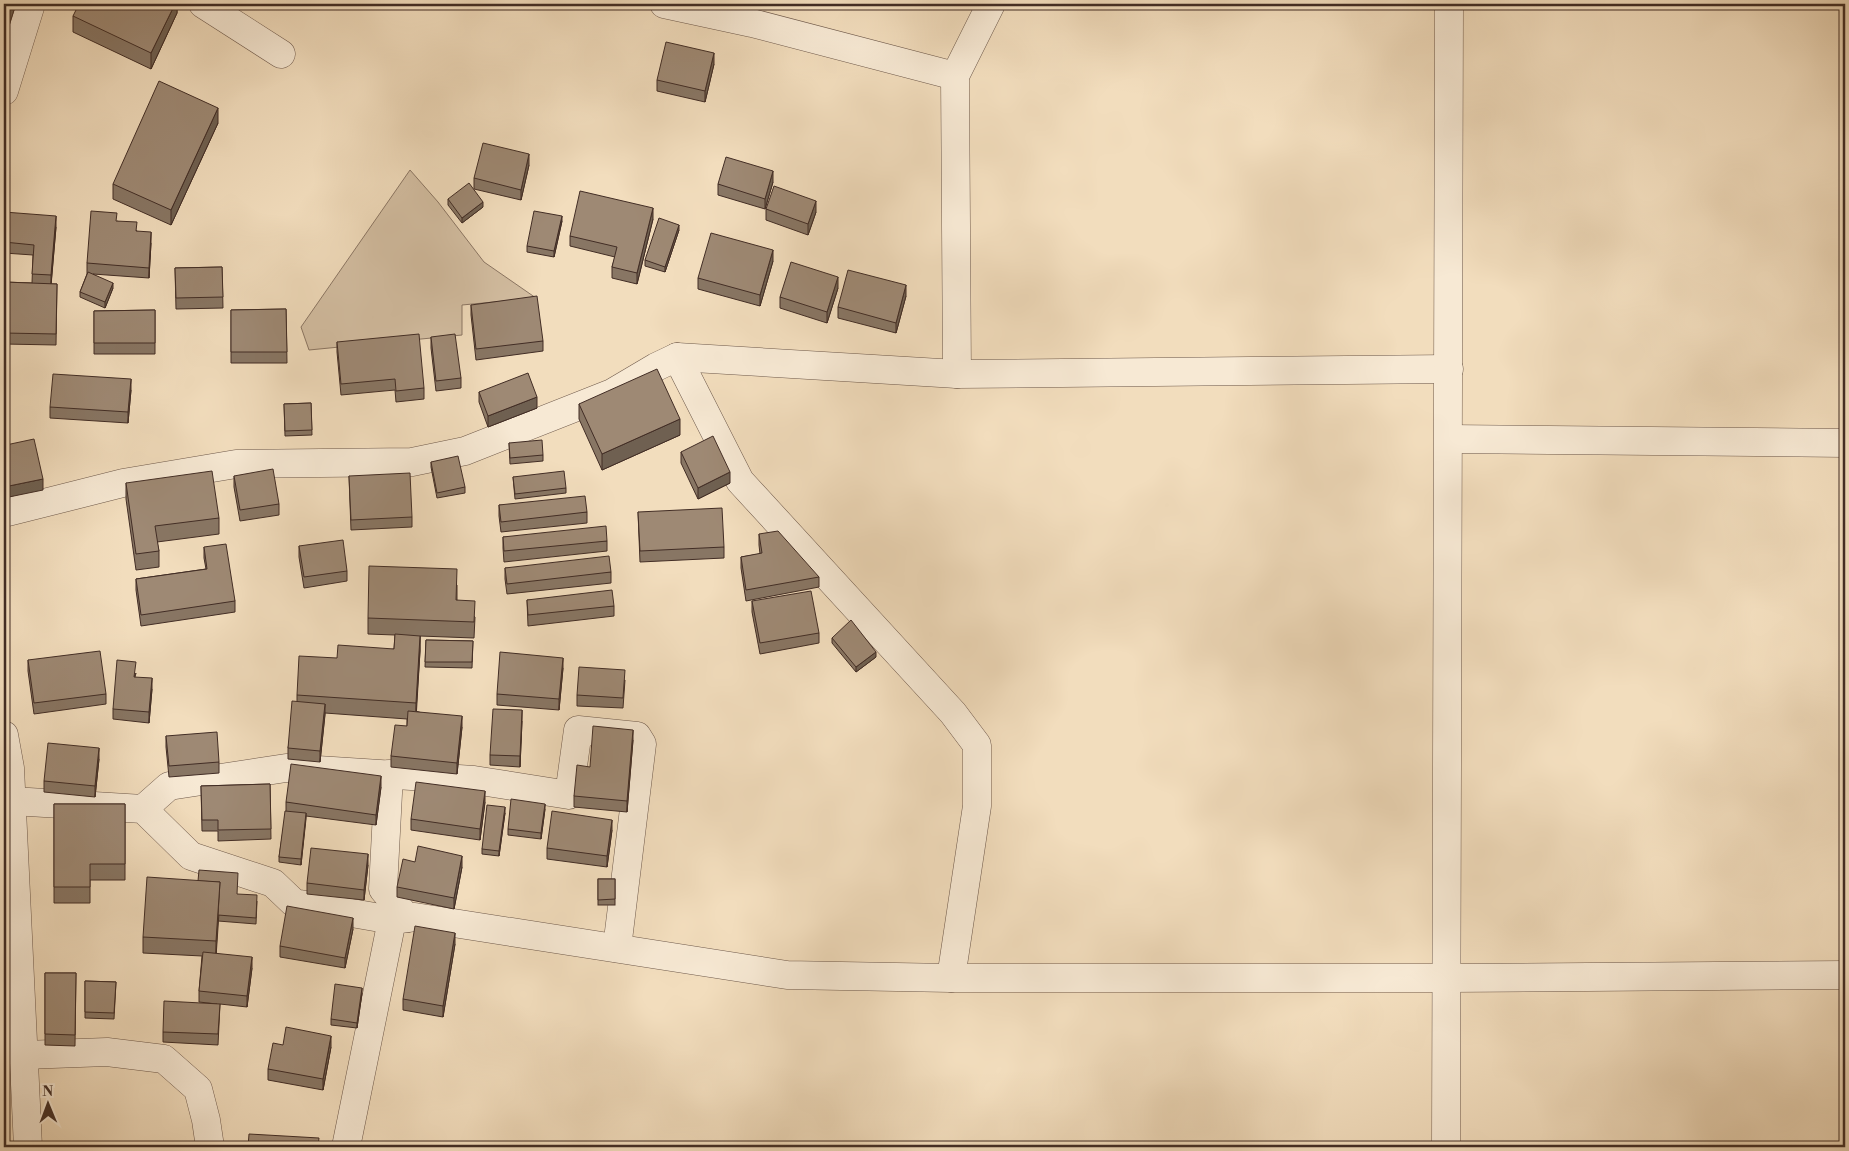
<svg xmlns="http://www.w3.org/2000/svg" width="1849" height="1151" viewBox="0 0 1849 1151" font-family="'Libre Bodoni',serif">
	<rect width="100%" height="100%" fill="#f2ddbd"/>
	<filter id="stains"><feTurbulence type="fractalNoise" baseFrequency=".004" numOctaves="4"/><feColorMatrix values="0 0 0 0 .2 0 0 0 0 .09 0 0 0 0 .02 0 0 0 .5 -.17"/></filter>
	<radialGradient id="worn" r=".72"><stop offset=".6" stop-color="#630" stop-opacity="0"/><stop offset="1" stop-color="#630" stop-opacity=".3"/></radialGradient>
	<!-- green -->
	<path fill="#d4bfa3" stroke="#8b7664" d="M410,170l28,32 46,60 52,36 -74,7v30l-153,15 -8,-23z"/>
	<g fill="none" stroke-linecap="round" stroke-linejoin="round">
		<!-- minor casing -->
		<g stroke="#6e594b" stroke-width="29">
			<g id="minor">
				<path d="M203,4l78,50"/>
				<path d="M664,4l88,19 203,53"/>
				<path d="M4,91l27,-87"/>
				<path d="M677,357l63,124 213,232 24,32v61l-26,172h496l398,-3"/>
				<path d="M957,374l-2,-298 36,-72"/>
				<path d="M1449,439l396,4"/>
				<path d="M4,513l119,-30 113,-19 176,-2 53,-11 147,-58 44,-26 21,-10 280,17 492,-5"/>
				<path d="M4,735l6,33 18,379"/>
				<path d="M389,774l-6,115 24,29"/>
				<path d="M12,801l131,8 48,47 82,27 21,20 98,17"/>
				<path d="M143,809l26,-23 117,-18 188,12 95,15 9,-65 59,6 5,8 -25,204"/>
				<path d="M24,1055l83,-3 57,7 34,30 8,31 4,27"/>
				<path d="M346,1147l46,-227 23,-3 372,58 164,3"/>
				<path d="M1446,1147l3,-1143"/>
			</g>
		</g>
		<!-- minor -->
		<use href="#minor" stroke="#f7e9d4" stroke-width="28"/>
	</g>
	<!-- wall -->
	<g fill="#887664" stroke="#422d25">
		<path d="M177,4v9l-26,56 -78,-37v-16z"/>
		<path d="M714,64l-9,38 -48,-11v-11z"/>
		<path d="M218,123l-47,102 -58,-26v-15z"/>
		<path d="M529,165l-8,35 -47,-11v-11z"/>
		<path d="M773,182l-8,27 -47,-14v-11z"/>
		<path d="M448,199l35,8 -21,16 -14,-18z"/>
		<path d="M766,209l50,3 -8,23 -42,-15z"/>
		<path d="M4,212l52,15 -5,57h6l-1,61 -52,-1v-74v12l28,1 1,-28 -29,-2z"/>
		<path d="M653,219l-16,65 -25,-6v-11l3,-10 -45,-11v-10z"/>
		<path d="M117,221l20,10 14,12 -2,35 -56,-4 20,14 -8,20 -25,-11v-5l7,-18v-11z"/>
		<path d="M562,221l-8,36 -27,-5v-6z"/>
		<path d="M679,230l-14,42 -20,-6v-6z"/>
		<path d="M773,261l-13,45 -62,-17v-11z"/>
		<path d="M222,267l1,41 -47,1 -1,-41z"/>
		<path d="M838,288l-11,35 -47,-15v-11z"/>
		<path d="M906,296l-10,37 -58,-15v-11z"/>
		<path d="M471,305l72,36v10l-67,9 -5,-45z"/>
		<path d="M286,309l1,54h-56v-53z"/>
		<path d="M155,310v44h-61v-43z"/>
		<path d="M431,337l30,41v10l-25,3 -5,-43z"/>
		<path d="M337,342l87,46v11l-28,3 -1,-12 -54,5 -4,-43z"/>
		<path d="M131,390l-3,33 -78,-5v-11z"/>
		<path d="M479,392l58,16 -49,19 -9,-25z"/>
		<path d="M311,403l1,32 -27,1 -1,-32z"/>
		<path d="M579,404l101,31 -78,35 -23,-51z"/>
		<path d="M509,443l34,12v6l-33,3z"/>
		<path d="M681,452l49,31 -32,16 -17,-36z"/>
		<path d="M431,462l34,25v6l-28,5 -6,-31z"/>
		<path d="M234,476l45,28v11l-39,6 -6,-34z"/>
		<path d="M349,476l63,41v10l-61,3z"/>
		<path d="M513,477l53,11v5l-51,6z"/>
		<path d="M126,483l93,35v16l-62,8 2,9v16l-23,3 -10,-71z"/>
		<path d="M499,505l88,7v11l-86,9 -2,-16z"/>
		<path d="M638,512l86,35v11l-84,4z"/>
		<path d="M759,534l60,43v10l-73,14 -5,-33v-11l19,-3 -1,-9z"/>
		<path d="M503,537l104,4v10l-103,11 -1,-14z"/>
		<path d="M299,546l48,25v10l-43,7 -5,-31z"/>
		<path d="M204,547l31,54v11l-94,14 -5,-36v-11l70,-10 -2,-11z"/>
		<path d="M505,568l106,4v11l-104,11 -2,-15z"/>
		<path d="M457,585v15l18,17 -1,21 -54,-2v15l-4,60 46,16 -5,47 -66,-7v-11l16,-30v-7l-82,-6 -5,49 -32,-3v-11l9,-46v-7l40,-37 57,-9 1,-14 -27,-1v-16z"/>
		<path d="M527,600l87,6v10l-86,10z"/>
		<path d="M752,601l67,32v10l-59,11 -8,-42z"/>
		<path d="M832,638l44,19 -20,15 -24,-29z"/>
		<path d="M426,640l47,1 -1,27 -47,-1z"/>
		<path d="M28,660l78,34v10l-72,10 -6,-43z"/>
		<path d="M563,668l-4,42 -62,-5v-11z"/>
		<path d="M136,673l-1,4 17,12 -3,34 -36,-4v-10z"/>
		<path d="M625,680l-2,28 -46,-2v-11z"/>
		<path d="M522,721l-2,46 -30,-2v-10z"/>
		<path d="M166,736l53,26v11l-50,4 -3,-30z"/>
		<path d="M633,740l-6,72 -53,-5v-11l16,-29z"/>
		<path d="M99,759l-4,38 -51,-5v-11z"/>
		<path d="M270,784l1,55 -53,2v-10h-16l-1,-45z"/>
		<path d="M381,787l-5,38 -70,-9 -5,49 -22,-3v-5l7,-46v-9z"/>
		<path d="M485,802l-5,38 -69,-10v-11z"/>
		<path d="M54,804h71v76h-35v23h-36z"/>
		<path d="M545,809l-4,30 -33,-4v-6z"/>
		<path d="M505,813l-6,43 -17,-2v-5z"/>
		<path d="M612,830l-5,37 -60,-8v-11z"/>
		<path d="M368,865l-4,35 -57,-6v-11z"/>
		<path d="M462,867l-8,42 -57,-12v-10z"/>
		<rect x="598" y="879" width="17" height="26"/>
		<path d="M257,901l-1,23 -38,-3v-4l-2,36 36,15 -5,39 -27,-3 -2,41 -55,-3v-10l54,-28 -18,-2v-11l3,-35 -59,-3v-16z"/>
		<path d="M353,929l-8,39 -65,-11v-11z"/>
		<path d="M455,944l-12,73 -40,-7v-11z"/>
		<path d="M45,973h31l-1,73 -30,-1z"/>
		<path d="M85,981l31,1 -2,37 -29,-1z"/>
		<path d="M362,993l-5,35 -26,-3v-6z"/>
		<path d="M331,1047l-8,43 -55,-10v-11z"/>
	</g>
	<!-- shaded-wall -->
	<g fill="#6f6051" stroke="#422d25">
		<path d="M9,4h7l-12,37v-21z"/>
		<path d="M175,4h2v9l-26,56v-16z"/>
		<path d="M714,53v11l-9,38v-11z"/>
		<path d="M218,108v15l-47,102v-15z"/>
		<path d="M529,154v11l-8,35v-10z"/>
		<path d="M773,171v11l-8,27v-10z"/>
		<path d="M816,201v11l-8,23v-11z"/>
		<path d="M483,202v5l-21,16v-5z"/>
		<path d="M653,208v11l-16,65v-11z"/>
		<path d="M56,216v11l-5,59v-11z"/>
		<path d="M562,216v5l-8,36v-6z"/>
		<path d="M679,225v5l-14,42v-5z"/>
		<path d="M151,232v11l-2,35v-10z"/>
		<path d="M773,250v11l-13,45v-11z"/>
		<path d="M838,277v11l-11,35v-11z"/>
		<path d="M113,283v5l-8,20v-6z"/>
		<path d="M906,285v11l-10,37v-10z"/>
		<path d="M131,379v11l-3,33v-11z"/>
		<path d="M537,397v11l-49,19v-11z"/>
		<path d="M680,419v16l-78,35v-16z"/>
		<path d="M730,472v11l-32,16v-11z"/>
		<path d="M43,479v11l-39,8v-11z"/>
		<path d="M420,636v15l-4,68v-16z"/>
		<path d="M876,652v5l-20,15v-5z"/>
		<path d="M563,658v10l-4,42v-11z"/>
		<path d="M152,678v11l-3,34v-11z"/>
		<path d="M325,704v11l-5,47v-11z"/>
		<path d="M522,710v11l-2,46v-11z"/>
		<path d="M462,716v11l-5,47v-11z"/>
		<path d="M633,730v10l-6,72v-11z"/>
		<path d="M99,748v11l-4,38v-11z"/>
		<path d="M381,776v11l-5,38v-10z"/>
		<path d="M485,791v11l-5,38v-11z"/>
		<path d="M545,804v5l-4,30v-6z"/>
		<path d="M505,807v6l-6,43v-5z"/>
		<path d="M306,813v6l-5,46v-6z"/>
		<path d="M612,820v10l-5,37v-11z"/>
		<path d="M368,854v11l-4,35v-10z"/>
		<path d="M462,856v11l-8,42v-11z"/>
		<path d="M220,882v16l-4,59v-16z"/>
		<path d="M353,918v11l-8,39v-10z"/>
		<path d="M455,933v11l-12,73v-11z"/>
		<path d="M252,957v11l-5,39v-11z"/>
		<path d="M362,988v5l-5,35v-5z"/>
		<path d="M331,1036v11l-8,43v-11z"/>
	</g>
	<!-- building -->
	<g fill="#9e8974" stroke="#422d25">
		<path d="M4,4h5l-5,16z"/>
		<path d="M79,4h96l-24,49 -78,-37z"/>
		<path d="M666,42l48,11 -9,38 -48,-11z"/>
		<path d="M159,81l59,27 -47,102 -58,-26z"/>
		<path d="M483,143l46,11 -8,36 -47,-12z"/>
		<path d="M726,157l47,14 -8,28 -47,-15z"/>
		<path d="M469,183l14,19 -21,16 -14,-19z"/>
		<path d="M774,186l42,15 -8,23 -42,-15z"/>
		<path d="M580,191l73,17 -16,65 -25,-6 5,-20 -47,-11z"/>
		<path d="M91,211l26,2 -1,8 21,1 -1,9 15,1 -2,36 -62,-5z"/>
		<path d="M534,211l28,5 -8,35 -27,-5z"/>
		<path d="M4,212l52,4 -5,59 -19,-1 2,-29 -30,-3z"/>
		<path d="M659,218l20,7 -14,42 -20,-7z"/>
		<path d="M711,233l62,17 -13,45 -62,-17z"/>
		<path d="M791,262l47,15 -11,35 -47,-15z"/>
		<path d="M222,267l1,30 -47,1 -1,-30z"/>
		<path d="M848,270l58,15 -10,38 -58,-16z"/>
		<path d="M88,272l25,11 -8,19 -25,-10z"/>
		<path d="M4,282l53,2 -1,50 -52,-1z"/>
		<path d="M537,296l6,45 -67,8 -5,-44z"/>
		<path d="M286,309l1,43h-56v-42z"/>
		<path d="M155,310v33h-61v-32z"/>
		<path d="M419,334l5,54 -28,3 -1,-12 -54,5 -4,-42z"/>
		<path d="M455,334l6,44 -25,3 -5,-44z"/>
		<path d="M657,369l23,50 -78,35 -23,-50z"/>
		<path d="M528,373l9,24 -49,19 -9,-24z"/>
		<path d="M53,374l78,5 -3,33 -78,-5z"/>
		<path d="M311,403l1,27 -27,1 -1,-27z"/>
		<path d="M4,430l2,15 28,-6 9,40 -39,8z"/>
		<path d="M713,436l17,36 -32,16 -17,-36z"/>
		<path d="M542,440l1,15 -33,3 -1,-15z"/>
		<path d="M458,456l7,31 -28,6 -6,-31z"/>
		<path d="M273,469l6,35 -39,6 -6,-34z"/>
		<path d="M212,471l7,47 -64,8 4,25 -23,3 -10,-71z"/>
		<path d="M564,471l2,17 -51,6 -2,-17z"/>
		<path d="M410,473l2,44 -61,3 -2,-44z"/>
		<path d="M585,496l2,16 -86,10 -2,-17z"/>
		<path d="M722,508l2,39 -84,4 -2,-39z"/>
		<path d="M606,526l1,15 -103,10 -1,-14z"/>
		<path d="M778,531l41,46 -73,13 -5,-33 21,-4 -3,-19z"/>
		<path d="M343,540l4,31 -43,6 -5,-31z"/>
		<path d="M226,544l9,57 -94,14 -5,-36 71,-10 -3,-22z"/>
		<path d="M609,556l2,16 -104,12 -2,-16z"/>
		<path d="M369,566l88,3 -1,31 19,1 -1,21 -106,-4z"/>
		<path d="M612,590l2,16 -86,9 -1,-15z"/>
		<path d="M811,591l8,42 -59,10 -8,-42z"/>
		<path d="M851,620l25,32 -20,15 -24,-29z"/>
		<path d="M395,634l25,2 -4,67 -119,-8 2,-39 38,2 1,-13 56,4z"/>
		<path d="M426,640l47,1 -1,21h-47z"/>
		<path d="M100,651l6,43 -72,9 -6,-43z"/>
		<path d="M500,652l63,6 -4,41 -62,-5z"/>
		<path d="M117,660l19,2 -2,15 18,1 -3,34 -36,-3z"/>
		<path d="M579,667l46,3 -2,28 -46,-3z"/>
		<path d="M292,701l33,3 -5,47 -32,-3z"/>
		<path d="M493,709l29,1 -2,46 -30,-1z"/>
		<path d="M408,711l54,5 -5,47 -66,-7 4,-31 12,1z"/>
		<path d="M593,726l40,4 -6,71 -53,-5 3,-31 13,2z"/>
		<path d="M217,732l2,30 -50,4 -3,-30z"/>
		<path d="M48,743l51,5 -4,38 -51,-5z"/>
		<path d="M291,764l90,12 -5,39 -90,-13z"/>
		<path d="M416,782l69,9 -5,38 -69,-10z"/>
		<path d="M270,784l1,45 -53,1v-10h-16l-1,-34z"/>
		<path d="M511,799l34,5 -4,29 -33,-4z"/>
		<path d="M54,804h71v60h-35v23h-36z"/>
		<path d="M487,805l18,2 -6,44 -17,-2z"/>
		<path d="M285,811l21,2 -5,46 -22,-2z"/>
		<path d="M552,811l60,9 -5,36 -60,-8z"/>
		<path d="M418,846l44,10 -8,42 -57,-11 6,-28 12,3z"/>
		<path d="M311,848l57,6 -4,36 -57,-7z"/>
		<path d="M199,870l39,3 -1,21 20,1 -1,23 -38,-3 2,-33 -22,-1z"/>
		<path d="M147,877l73,5 -4,59 -73,-4z"/>
		<path d="M598,879h17v20l-17,1z"/>
		<path d="M287,906l66,12 -8,40 -65,-12z"/>
		<path d="M415,926l40,7 -12,73 -40,-7z"/>
		<path d="M203,952l49,5 -5,39 -48,-5z"/>
		<path d="M45,973h31l-1,62 -30,-1z"/>
		<path d="M85,981l31,1 -2,31 -29,-1z"/>
		<path d="M335,984l27,4 -5,35 -26,-4z"/>
		<path d="M164,1001l56,3 -2,30 -55,-2z"/>
		<path d="M286,1027l45,9 -8,43 -55,-10 5,-26 10,2z"/>
		<path d="M249,1134l70,4 -1,9h-70z"/>
	</g>
	<!-- margin -->
	<rect width="1849" height="1151" fill="none" stroke="#f2ddbd" stroke-width="20"/>
	<rect x="5" y="5" width="1839" height="1141" fill="none" stroke="#422d25" stroke-width="2.5"/>
	<rect x="10" y="10" width="1829" height="1131" fill="none" stroke="#422d25"/>
	<!-- north arrow -->
	<g transform="translate(48 1104) rotate(359)" stroke="#f7e9d4" stroke-width="4" paint-order="stroke">
	<path d="M0-4L9 19L0 12L-9 19Z" fill="#422d25"/>
	<text y="-8" font-size="14" font-weight="bold" text-anchor="middle" fill="#422d25">N</text>
	</g>
	<rect width="100%" height="100%" filter="url(#stains)"/>
	<rect width="100%" height="100%" fill="url(#worn)"/>
</svg>
